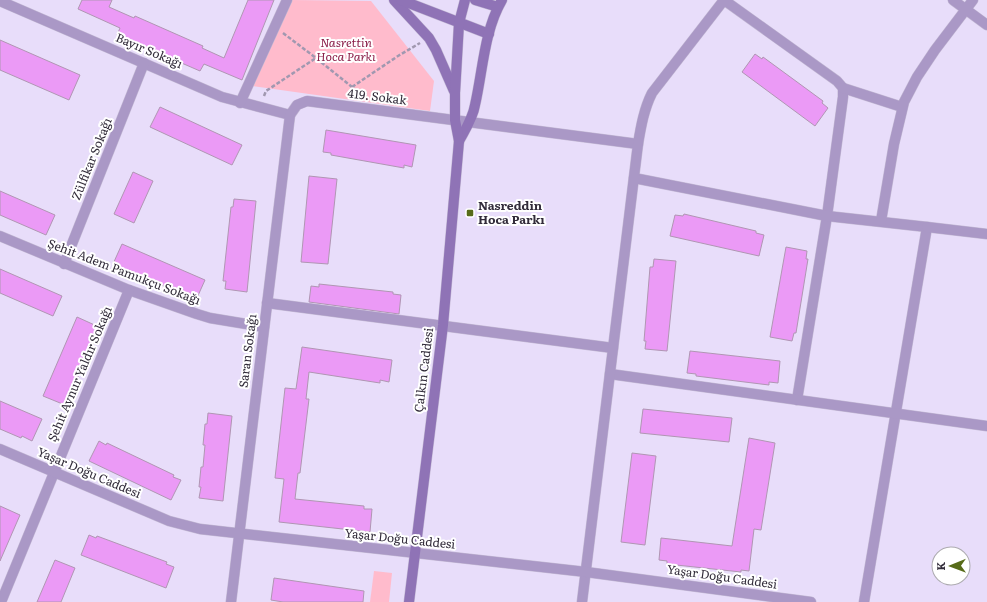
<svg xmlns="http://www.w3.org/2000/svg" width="987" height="602" viewBox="0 0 987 602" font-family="Literata,serif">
	<rect width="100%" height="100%" fill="#e8ddfa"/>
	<!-- green -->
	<g fill="#fbc">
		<path d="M292,0l79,1 63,80 -4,30 -178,-25z"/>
		<path d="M374,571l18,2 -3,29h-19z"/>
	</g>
	<!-- building -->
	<g fill="#eb9af6" stroke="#b096b3">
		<path d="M82,0h30l-3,7 25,11 1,-2 68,30 -1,2 22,10 24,-58h26l-32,80 -38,-16 -4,7 -83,-36 3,-7 -42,-19z"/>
		<path d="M0,40l80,35 -11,25 -69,-30z"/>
		<path d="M755,54l7,5 1,-2 60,44 -1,2 6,5 -13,18 -73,-54z"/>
		<path d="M160,107l82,38 -10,20 -82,-38z"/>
		<path d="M326,130l90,15 -4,22 -8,-2v3l-73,-13v-2l-8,-1z"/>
		<path d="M133,172l20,9 -19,42 -20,-9z"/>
		<path d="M309,176l28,3 -9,85 -27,-2z"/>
		<path d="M0,191l55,24 -9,20 -46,-20z"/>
		<path d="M234,199l22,2 -9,91 -22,-3 1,-8h-3l8,-74h2z"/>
		<path d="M684,214l72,17v2l8,2 -5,21 -89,-20 5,-21 8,1z"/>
		<path d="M122,244l83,36 -9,20 -83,-36z"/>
		<path d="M786,247l21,4 -1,8h2l-12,74h-2l-2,8 -22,-4z"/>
		<path d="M654,259l22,2 -9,90 -22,-2 1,-8h-2l6,-74h3z"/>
		<path d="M0,269l62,27 -9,20 -53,-23z"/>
		<path d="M319,284l74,8v2l8,1 -2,19 -90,-12 2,-16 8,1z"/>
		<path d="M77,317l22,10 -5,10 2,1 -8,19 -2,-1 -9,20 2,1 -8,19 -2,-1 -4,10 -22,-9z"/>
		<path d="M302,347l90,13 -3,22 -9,-2v3l-71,-11 -3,27h3l-9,74h-2l-3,26 69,7v3h8l-2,23 -91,-10 5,-43 -9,-1 10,-90 11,1z"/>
		<path d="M690,351l90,10 -2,22 -9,-1v3l-73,-9v-2l-9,-1z"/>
		<path d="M0,401l42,18 -10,22 -10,-5 -1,2 -21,-9z"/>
		<path d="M643,409l89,9 -3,24 -89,-9z"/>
		<path d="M208,413l24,3 -9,85 -24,-3 2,-11h-2l2,-20h2l2,-22h-2l2,-21h2z"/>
		<path d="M749,438l26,5 -14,87 -7,-1 -5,42 -8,-1v2l-74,-8v-3l-8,-1 2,-22 71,8z"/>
		<path d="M99,441l7,4 1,-2 67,32 -1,2 8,3 -10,20 -82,-39z"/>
		<path d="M632,453l24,3 -11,89 -24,-3z"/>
		<path d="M0,506l20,9 -20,46z"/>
		<path d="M89,535l7,3 1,-2 70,26 -1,2 8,3 -8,21 -85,-33z"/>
		<path d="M55,560l20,8 -14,34h-24z"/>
		<path d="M274,578l90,13 -1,11h-80l-12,-2z"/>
	</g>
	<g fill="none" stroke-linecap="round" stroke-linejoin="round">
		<!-- minor casing -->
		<g stroke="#c4bad4" stroke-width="11">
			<g id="minor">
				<path d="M724,0l113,81 6,7v9l-16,119 -30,184"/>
				<path d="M953,0l34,25"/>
				<path d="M0,1l222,96 68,18"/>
				<path d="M843,88l59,19"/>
				<path d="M240,103l47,-103"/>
				<path d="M634,178l193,38 100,11 -63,375"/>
				<path d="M881,221l13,-77 10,-42 13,-25 18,-27 38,-50"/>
				<path d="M927,227l60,7"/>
				<path d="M0,236l129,54 68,24 13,4 54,9"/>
				<path d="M64,264l80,-201"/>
				<path d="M267,303l346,45"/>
				<path d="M610,374l377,52"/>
				<path d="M1,602l128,-312"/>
				<path d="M231,602l59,-487 7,-10 10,-4 331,43"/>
				<path d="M582,602l56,-458c3,-18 6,-35 14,-51l72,-93"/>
			</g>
		</g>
		<!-- tertiary casing -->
		<g stroke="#c4bad4" stroke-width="11">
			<path id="tertiary" d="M0,449l169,72 31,8 386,43 225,30"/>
		</g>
		<!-- secondary casing -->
		<g stroke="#c4bad4" stroke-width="11">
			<g id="secondary">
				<path d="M394,0l35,38 7,12 18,41"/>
				<path d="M401,0l88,34"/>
				<path d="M475,0l23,7"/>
				<path d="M459,141c6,-11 14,-23 16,-36 8,-35 9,-74 27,-105"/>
				<path d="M409,602l34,-277 16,-184 -4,-21v-27l4,-70 6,-23"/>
			</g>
		</g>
		<!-- path -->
		<g stroke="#a198b0" stroke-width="2.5" stroke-dasharray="4 2" stroke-linecap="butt">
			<path d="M283,33l33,25"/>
			<path d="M367,95l-8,-1 -7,-7 46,-31 22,-13"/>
			<path d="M264,96l2,-5 50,-33 36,29"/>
		</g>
		<!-- minor -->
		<use href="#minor" stroke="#aa98c6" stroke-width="10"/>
		<!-- tertiary -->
		<use href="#tertiary" stroke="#aa98c6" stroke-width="10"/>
		<!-- secondary -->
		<use href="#secondary" stroke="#8f73b6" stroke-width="10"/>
	</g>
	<!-- markers -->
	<rect fill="#576b19" stroke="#fff" stroke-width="1.5" x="466" y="209" width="8" height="8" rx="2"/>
	<g text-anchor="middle" stroke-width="4" stroke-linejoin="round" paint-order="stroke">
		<!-- park labels -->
		<g font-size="12" font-style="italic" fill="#8b1f49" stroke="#fff">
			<text x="346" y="47">Nasrettin<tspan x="346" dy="14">Hoca Parkı</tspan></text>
		</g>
		<!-- street labels -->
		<g font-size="12" fill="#322c3a" stroke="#fff">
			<text transform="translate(149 51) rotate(23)" y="4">Bayır Sokağı</text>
			<text transform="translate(377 97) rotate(7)" y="4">419. Sokak</text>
			<text transform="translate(92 159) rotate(-68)" y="4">Zülfikar Sokağı</text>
			<text transform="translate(124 272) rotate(21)" y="4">Şehit Adem Pamukçu Sokağı</text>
			<text transform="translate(248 351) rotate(-83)" y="4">Saran Sokağı</text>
			<text transform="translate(424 370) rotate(-83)" y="4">Çalkın Caddesi</text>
			<text transform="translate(80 374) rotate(-67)" y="4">Şehit Aynur Yaldır Sokağı</text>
			<text transform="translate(89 473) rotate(23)" y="4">Yaşar Doğu Caddesi</text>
			<text transform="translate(400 539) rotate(6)" y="4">Yaşar Doğu Caddesi</text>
			<text transform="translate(722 577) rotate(8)" y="4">Yaşar Doğu Caddesi</text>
		</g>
		<!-- poi labels -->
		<g font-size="12" font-weight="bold" fill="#322c3a" stroke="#fff" text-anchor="start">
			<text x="478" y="210">Nasreddin<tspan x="478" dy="14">Hoca Parkı</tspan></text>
		</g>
	</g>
	<!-- north arrow -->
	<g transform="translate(951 566) rotate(269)"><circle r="19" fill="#ffffff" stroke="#adabb0"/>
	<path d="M0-3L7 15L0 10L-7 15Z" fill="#576b19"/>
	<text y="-6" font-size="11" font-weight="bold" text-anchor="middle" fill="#322c3a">K</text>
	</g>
</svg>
